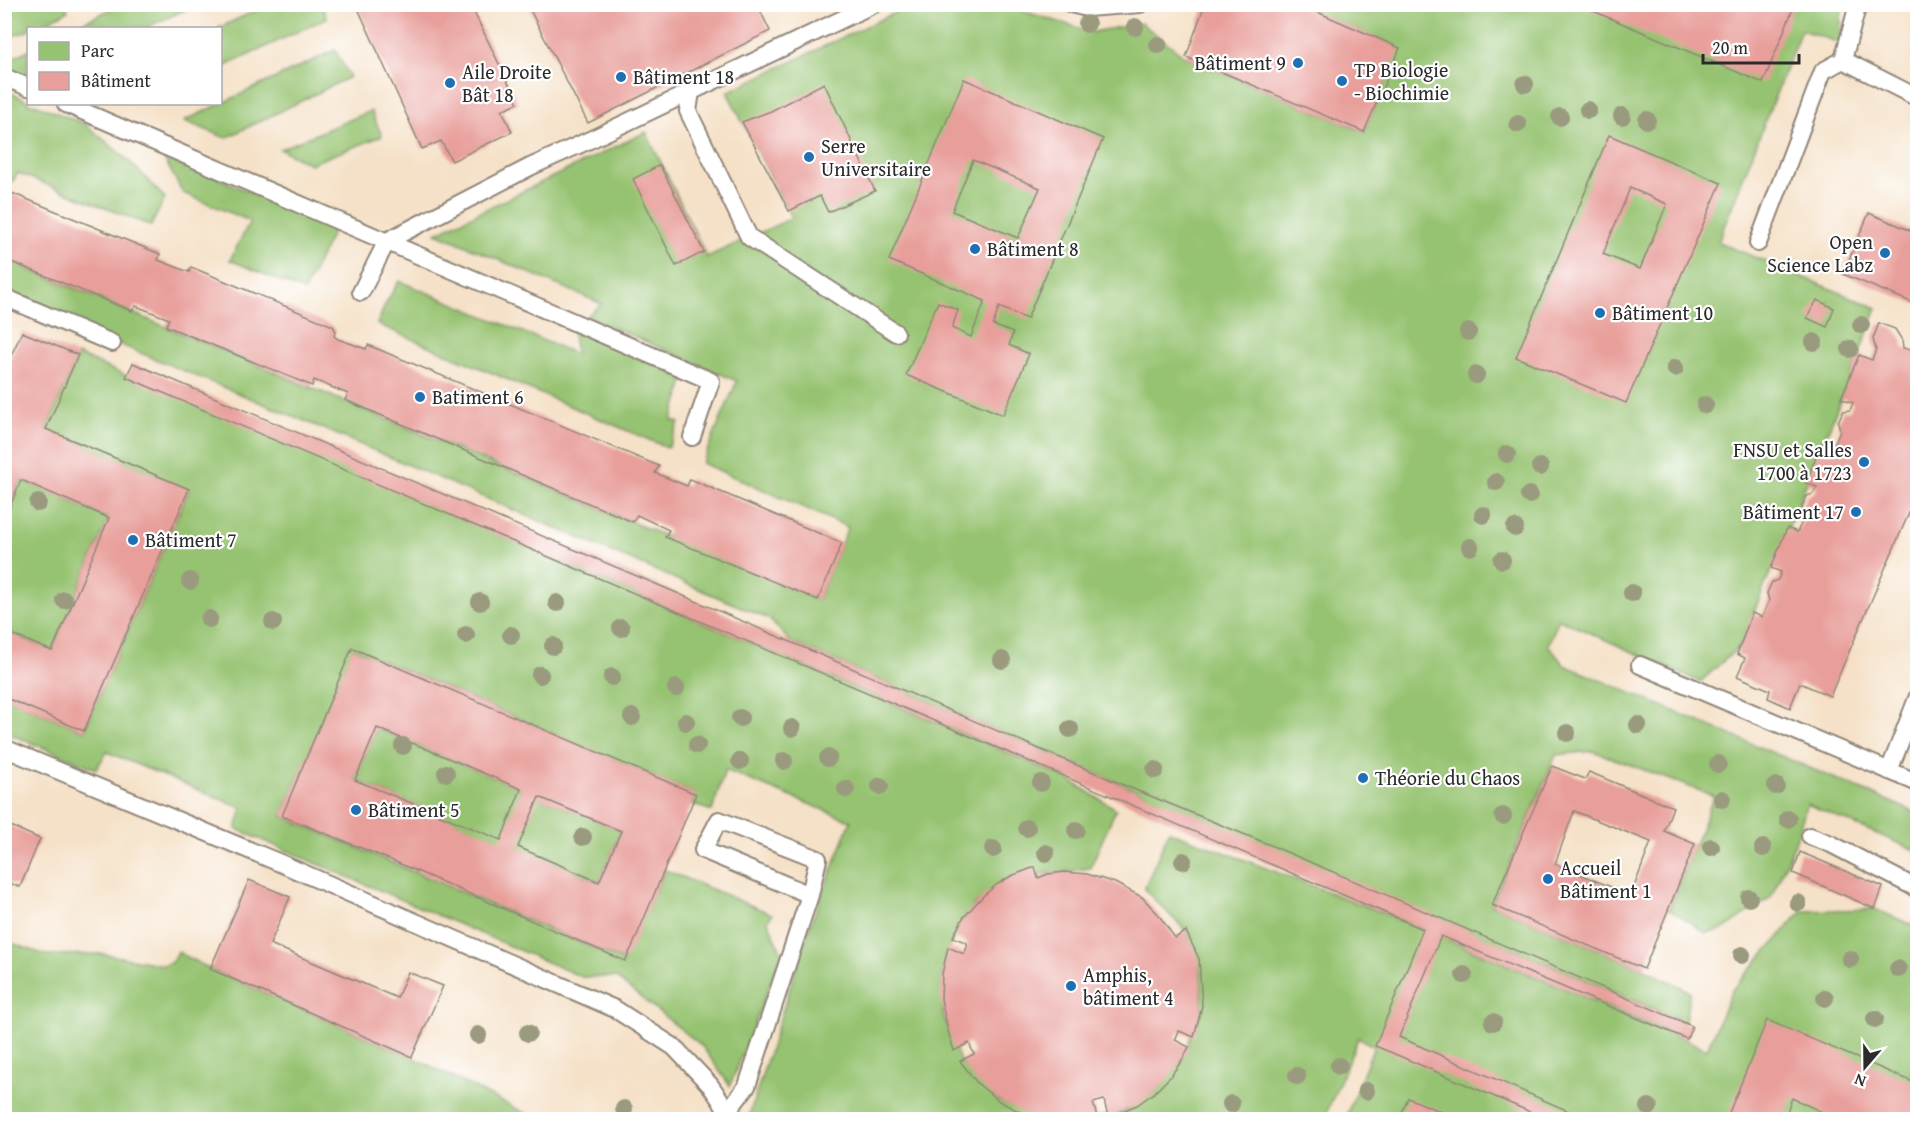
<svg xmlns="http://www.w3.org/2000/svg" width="1922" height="1124" viewBox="0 0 1922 1124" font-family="'Gentium Book Plus',serif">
	<rect width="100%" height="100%" fill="#fff"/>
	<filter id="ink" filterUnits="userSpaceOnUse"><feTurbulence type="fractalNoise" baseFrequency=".0167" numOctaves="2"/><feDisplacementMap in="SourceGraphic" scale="12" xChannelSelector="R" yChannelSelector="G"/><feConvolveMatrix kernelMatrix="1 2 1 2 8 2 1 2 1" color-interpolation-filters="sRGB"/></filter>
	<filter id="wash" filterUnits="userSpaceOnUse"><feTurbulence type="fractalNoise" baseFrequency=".008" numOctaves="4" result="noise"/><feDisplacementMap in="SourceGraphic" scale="24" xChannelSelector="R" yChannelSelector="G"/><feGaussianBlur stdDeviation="1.35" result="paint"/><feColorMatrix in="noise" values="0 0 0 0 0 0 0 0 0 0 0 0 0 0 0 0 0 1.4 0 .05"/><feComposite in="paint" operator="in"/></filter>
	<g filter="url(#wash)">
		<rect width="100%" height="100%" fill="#f5e1c7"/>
		<!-- green -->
		<g fill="#96c371" stroke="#60774e" stroke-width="1.5">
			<path d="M5,4l61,1 2,6 -33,17h-7v3l-23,7z"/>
			<path d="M121,4h75v1l-51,23h-73z"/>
			<path d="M268,5h53l6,13 -106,50 -1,-40h-2z"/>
			<path d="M911,5h105l6,6 71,21 48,-9 45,34 178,75 35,-84 -100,-43h543l-2,38 -39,-13 -83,212 159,66 -18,47 -119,291 -40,36 -141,-63 -11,26 16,20 353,148v38l-110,-47 -12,39 -24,54 -49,33 -16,3 -27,-18 -10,-5 45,-114 -121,-45 -37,4 -64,150 152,64 46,22 -5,31 -564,-238 -330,-142 -22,-23 -464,-198 -300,-124 -1,-38 814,341 30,-73 -146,-64 35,-82 -150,-65 15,-12 -166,-71 210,-101 61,125 85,-39 -65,-126z"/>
			<path d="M28,50v28l-23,-11v-5z"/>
			<path d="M335,50l15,27 -124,61 -42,-17z"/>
			<path d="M5,90l23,11v3h7l50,20 45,38 35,36 -14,28 -133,-53 -13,19z"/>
			<path d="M371,111l11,25 -72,28 -30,-15z"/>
			<path d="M161,153l173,76 -30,62 -74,-31 20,-39 -67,-28z"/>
			<path d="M399,281l177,73 -4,-25 113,49 -13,42 7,3 -11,25 -291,-124 9,-21z"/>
			<path d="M78,355l986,422 52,32 -26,59 -26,4 -53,4 -37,29 -21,32 -11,37 1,41 17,46 39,40 42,18h-293l61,-191 42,-107 -126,-51 -13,41 -20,-7 3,-10 -342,-146 -71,168 342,145 41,-91 107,44 -4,7 14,32 -52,133 -28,-40 -87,-69h-33l-346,-148 6,-21 -135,-56 -11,17 -91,-37 -1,-35 80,34 105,-241 -143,-61z"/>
			<path d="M21,480l88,38 -57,133 -47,-20 -1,-110z"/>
			<path d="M377,728l244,103 -22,51 -244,-102z"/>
			<path d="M1169,831l217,83 321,135 25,-59 70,-79 73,-2 42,18v192h-572l29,-73 -16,-8 -34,81 -242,1 41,-8 31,-19 28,-33 20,-54 -1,-34 -15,-41 -42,-42z"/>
			<path d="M5,941l41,14 58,-1 60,11 8,-3 6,-10 32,17 202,88 125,62 -532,1z"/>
		</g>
		<g id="blocks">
			<!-- building -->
			<g fill="#e89e9a" fill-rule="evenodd">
				<path d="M356,4h114l48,99 -16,7 10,22 -60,29 -11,-20 -19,8z"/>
				<path d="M527,4h230l13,27 -182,92z"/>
				<path d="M1205,4h94l101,44 -36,84 -178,-75z"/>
				<path d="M1587,4h208l-32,79 -177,-75z"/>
				<path d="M964,79l139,60 -76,180 -28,-12 -6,18 20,8 -4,12 20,9 -26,61 -97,-40 32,-73 20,8 -6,18 19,9 14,-36 -96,-41zM973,160l67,28 -22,50 -66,-27z"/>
				<path d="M824,83l51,108 -47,21 -8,-16 -31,15 -47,-89 29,-11z"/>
				<path d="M1609,135l112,48 -95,220 -110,-46zM1630,188l37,16 -27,65 -37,-15z"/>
				<path d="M660,165l44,87 -28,14 -43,-87z"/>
				<path d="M7,191l153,63 -2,6 31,12 2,-5 142,59 3,5 -2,5 4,3 28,10 2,-4 291,121 -4,7 32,13 3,-7 152,64 -24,57 -153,-63 4,-7 -32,-15 -4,7 -288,-122 3,-6 -34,-14 -2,6 -146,-60 3,-7 -33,-13 -4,5 -128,-52v-66z"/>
				<path d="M1869,213l45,19 4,-8v81l-75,-31z"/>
				<path d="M1817,300l17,8 -7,19 -20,-9z"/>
				<path d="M1879,323l16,6 7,11 1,8 15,4v140l-88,204 -30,-13 -10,25 -22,-10 2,-8 -33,-14 8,-18 -8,-4 15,-41 10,4 7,-16 -2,-8 5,-11 6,-2 3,-8 -10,-4 16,-40 10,4 8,-16 -3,-8 2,-6 3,-6 6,-2 4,-7 -11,-4 15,-40 12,5 7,-18 -2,-8 5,-11 7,-1 3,-7 -12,-5 18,-43 13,5 4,-10 -3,-11z"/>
				<path d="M22,332l56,23 -32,74 143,60 -105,242 -80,-34v-66l48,20 57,-133 -88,-38 -17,41v-150z"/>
				<path d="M133,363l537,227 451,194 142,58 429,184 -5,13 -246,-103 -42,101 190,83h-40l-159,-68 -15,-6 48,-117 -1297,-552z"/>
				<path d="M352,648l344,146 -63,151 -8,16 -234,-101 -109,-44zM377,728l144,61 -20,51 -146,-60zM539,797l82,34 -22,51 -81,-35z"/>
				<path d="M1552,766l33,13 4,-7 84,35 -9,24 31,13 -51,125 -152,-64zM1574,811l77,31 -20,53 -76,-31z"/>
				<path d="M4,823l36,16 -20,48 -14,-5 -2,4z"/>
				<path d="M1800,852l83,35 -8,22 -82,-36z"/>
				<path d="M1035,867l3,11 10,-4 16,-2 23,2 28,9 27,14 16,17 17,24 11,-7 13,28 3,47 -8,31 -15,-6 -4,9 14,7 -7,13 -12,17 -16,16 -17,12 -29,12 -4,-17 -11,3 5,17h-58l-20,-8 -21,-11 -22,-18 -17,-22 14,-7 -5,-11 -15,8 -6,-20 -7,-32 1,-25 6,-27 16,7 3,-7v-4l-14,-6 10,-19 20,-22 13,-11 15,-9z"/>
				<path d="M249,880l41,17 -20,47 127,54 11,-26 35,14 -31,71 -202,-88z"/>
				<path d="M1767,1020l151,64v24l-5,12h-74l-47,-22 -8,22h-58z"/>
				<path d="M1408,1098l37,15 15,7h-61z"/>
			</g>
		</g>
	</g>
	<g filter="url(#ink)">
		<use href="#blocks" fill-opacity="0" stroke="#908679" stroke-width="1.5"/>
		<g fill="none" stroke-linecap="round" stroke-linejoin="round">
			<!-- service casing -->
			<g stroke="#908679" stroke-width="20">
				<g id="service">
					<path d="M1071,4l16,4 53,-4"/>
					<path d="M1858,4l-15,56 75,38"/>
					<path d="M4,77l24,10"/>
					<path d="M691,92l-3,19 61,126 147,96"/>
					<path d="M66,104l645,277 -19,56"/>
					<path d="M1758,243l65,-172 20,-11"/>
					<path d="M361,292l26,-51 143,-74 64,-29 280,-134"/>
					<path d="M4,297l108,46"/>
					<path d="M1640,665l278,118"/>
					<path d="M4,748l276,115 335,146 59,38 36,38 18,26 -1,9"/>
					<path d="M1889,771l29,-75"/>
					<path d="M1810,836l21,8 87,45"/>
					<path d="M728,1111l19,-25 63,-191 -107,-45 16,-30 99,39 -8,36"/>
				</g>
			</g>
			<!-- service -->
			<use href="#service" stroke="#fff" stroke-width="16"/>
		</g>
		<!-- trees -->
		<g fill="#9a9a7f">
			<circle cx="1087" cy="24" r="9"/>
			<circle cx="1135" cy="27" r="9"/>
			<circle cx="1158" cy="45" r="9"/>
			<circle cx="1525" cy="84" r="9"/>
			<circle cx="1588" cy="110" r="9"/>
			<circle cx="1622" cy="116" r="9"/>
			<circle cx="1560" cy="117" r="9"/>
			<circle cx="1647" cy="120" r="9"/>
			<circle cx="1518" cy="124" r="9"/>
			<circle cx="1861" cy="325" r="9"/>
			<circle cx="1468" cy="332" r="9"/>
			<circle cx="1814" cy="342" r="9"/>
			<circle cx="1850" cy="349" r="9"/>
			<circle cx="1675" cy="368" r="9"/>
			<circle cx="1476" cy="375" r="9"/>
			<circle cx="1705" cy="405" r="9"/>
			<circle cx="1507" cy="454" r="9"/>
			<circle cx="1540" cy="467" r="9"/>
			<circle cx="1496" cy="482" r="9"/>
			<circle cx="1529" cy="495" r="9"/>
			<circle cx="38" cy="503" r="9"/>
			<circle cx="1483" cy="515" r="9"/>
			<circle cx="1515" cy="528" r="9"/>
			<circle cx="1470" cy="547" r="9"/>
			<circle cx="1502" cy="560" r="9"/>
			<circle cx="190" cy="581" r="9"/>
			<circle cx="1632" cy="593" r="9"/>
			<circle cx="64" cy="600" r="9"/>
			<circle cx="480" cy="602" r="9"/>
			<circle cx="557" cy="603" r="9"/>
			<circle cx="209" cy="619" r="9"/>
			<circle cx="273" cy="622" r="9"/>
			<circle cx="621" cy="628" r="9"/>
			<circle cx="466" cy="635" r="9"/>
			<circle cx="511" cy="635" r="9"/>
			<circle cx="553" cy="646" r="9"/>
			<circle cx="1002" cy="660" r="9"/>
			<circle cx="540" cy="675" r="9"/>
			<circle cx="612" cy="677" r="9"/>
			<circle cx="676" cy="688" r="9"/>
			<circle cx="632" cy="717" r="9"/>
			<circle cx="740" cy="718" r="9"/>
			<circle cx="686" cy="722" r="9"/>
			<circle cx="1638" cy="725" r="9"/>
			<circle cx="792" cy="728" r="9"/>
			<circle cx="1070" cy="729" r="9"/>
			<circle cx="1567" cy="733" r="9"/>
			<circle cx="697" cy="745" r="9"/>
			<circle cx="403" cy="746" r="9"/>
			<circle cx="828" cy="758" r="9"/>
			<circle cx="740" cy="761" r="9"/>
			<circle cx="784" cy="761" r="9"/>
			<circle cx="1718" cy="764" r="9"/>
			<circle cx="1155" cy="770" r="9"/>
			<circle cx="446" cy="773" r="9"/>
			<circle cx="1041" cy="783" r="9"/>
			<circle cx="880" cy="786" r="9"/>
			<circle cx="1776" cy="786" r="9"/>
			<circle cx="846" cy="789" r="9"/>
			<circle cx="1722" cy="799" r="9"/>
			<circle cx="1503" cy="816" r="9"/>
			<circle cx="1788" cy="819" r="9"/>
			<circle cx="1027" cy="828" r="9"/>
			<circle cx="1076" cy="830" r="9"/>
			<circle cx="583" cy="837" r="9"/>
			<circle cx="1711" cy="847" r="9"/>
			<circle cx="1763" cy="848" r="9"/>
			<circle cx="993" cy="849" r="9"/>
			<circle cx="1046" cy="853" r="9"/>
			<circle cx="1183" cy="861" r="9"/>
			<circle cx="1749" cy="898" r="9"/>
			<circle cx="1798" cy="903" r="9"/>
			<circle cx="1742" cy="955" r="9"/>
			<circle cx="1850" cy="959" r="9"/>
			<circle cx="1898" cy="969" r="9"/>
			<circle cx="1464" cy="975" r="9"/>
			<circle cx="1825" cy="998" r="9"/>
			<circle cx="1875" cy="1019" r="9"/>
			<circle cx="1493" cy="1022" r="9"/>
			<circle cx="528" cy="1033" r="9"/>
			<circle cx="478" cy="1035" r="9"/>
			<circle cx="1339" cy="1066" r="9"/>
			<circle cx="1297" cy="1076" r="9"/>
			<circle cx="1366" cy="1091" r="9"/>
			<circle cx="1231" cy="1104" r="9"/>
			<circle cx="1649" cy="1107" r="9"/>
			<circle cx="624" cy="1109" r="9"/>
		</g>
	</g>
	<!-- markers -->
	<g fill="#1f6fb2" stroke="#fff" stroke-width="2">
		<circle cx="1298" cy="63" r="6"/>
		<circle cx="621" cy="77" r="6"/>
		<circle cx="1342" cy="81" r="6"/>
		<circle cx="450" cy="83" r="6"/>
		<circle cx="809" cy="157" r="6"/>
		<circle cx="975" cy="249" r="6"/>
		<circle cx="1885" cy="253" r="6"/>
		<circle cx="1600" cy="313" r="6"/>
		<circle cx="420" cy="397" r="6"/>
		<circle cx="1864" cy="462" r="6"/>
		<circle cx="1856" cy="512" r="6"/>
		<circle cx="133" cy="540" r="6"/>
		<circle cx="1363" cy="778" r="6"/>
		<circle cx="356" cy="810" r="6"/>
		<circle cx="1548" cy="879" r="6"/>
		<circle cx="1071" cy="986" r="6"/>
	</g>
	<g text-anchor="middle" stroke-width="4.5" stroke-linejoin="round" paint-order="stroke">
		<!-- poi labels -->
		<g font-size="20" fill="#2b2b2b" stroke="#fff" text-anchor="start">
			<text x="1286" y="70" text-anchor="end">Bâtiment 9</text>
			<text x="1354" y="77">TP Biologie<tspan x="1354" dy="23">- Biochimie</tspan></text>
			<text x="462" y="79">Aile Droite<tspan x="462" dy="23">Bât 18</tspan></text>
			<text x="633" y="84">Bâtiment 18</text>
			<text x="821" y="153">Serre<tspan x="821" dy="23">Universitaire</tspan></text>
			<text x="1873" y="249" text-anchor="end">Open<tspan x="1873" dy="23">Science Labz</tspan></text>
			<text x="987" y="256">Bâtiment 8</text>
			<text x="1612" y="320">Bâtiment 10</text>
			<text x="432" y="404">Batiment 6</text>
			<text x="1852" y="457" text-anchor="end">FNSU et Salles<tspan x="1852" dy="23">1700 à 1723</tspan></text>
			<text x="1844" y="519" text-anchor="end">Bâtiment 17</text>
			<text x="145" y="547">Bâtiment 7</text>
			<text x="1375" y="785">Théorie du Chaos</text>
			<text x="368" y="817">Bâtiment 5</text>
			<text x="1560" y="875">Accueil<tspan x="1560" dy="23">Bâtiment 1</tspan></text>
			<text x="1083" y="982">Amphis,<tspan x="1083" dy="23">bâtiment 4</tspan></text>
		</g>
	</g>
	<!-- margin -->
	<rect width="1922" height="1124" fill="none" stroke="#fff" stroke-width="24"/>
	<!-- legend -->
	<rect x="27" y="27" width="195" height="78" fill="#ffffff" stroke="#aaaaaa" stroke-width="1.5"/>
	<rect x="39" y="42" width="30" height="18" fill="#96c371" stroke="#aaaaaa" stroke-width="1.5"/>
	<text x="81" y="57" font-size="18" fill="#2b2b2b">Parc</text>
	<rect x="39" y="72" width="30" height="18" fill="#e89e9a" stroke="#aaaaaa" stroke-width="1.5"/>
	<text x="81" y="87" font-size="18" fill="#2b2b2b">Bâtiment</text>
	<!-- north arrow -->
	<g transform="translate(1865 1067) rotate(200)" stroke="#ffffff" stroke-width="4.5" paint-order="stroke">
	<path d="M0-4.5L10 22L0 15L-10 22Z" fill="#2b2b2b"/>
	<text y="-9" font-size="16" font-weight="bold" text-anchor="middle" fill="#2b2b2b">N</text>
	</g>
	<!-- scale -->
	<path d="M1703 54v9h96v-9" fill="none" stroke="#2b2b2b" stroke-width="3"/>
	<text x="1712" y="54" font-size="18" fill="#2b2b2b" stroke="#ffffff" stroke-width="4.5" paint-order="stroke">20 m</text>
</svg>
